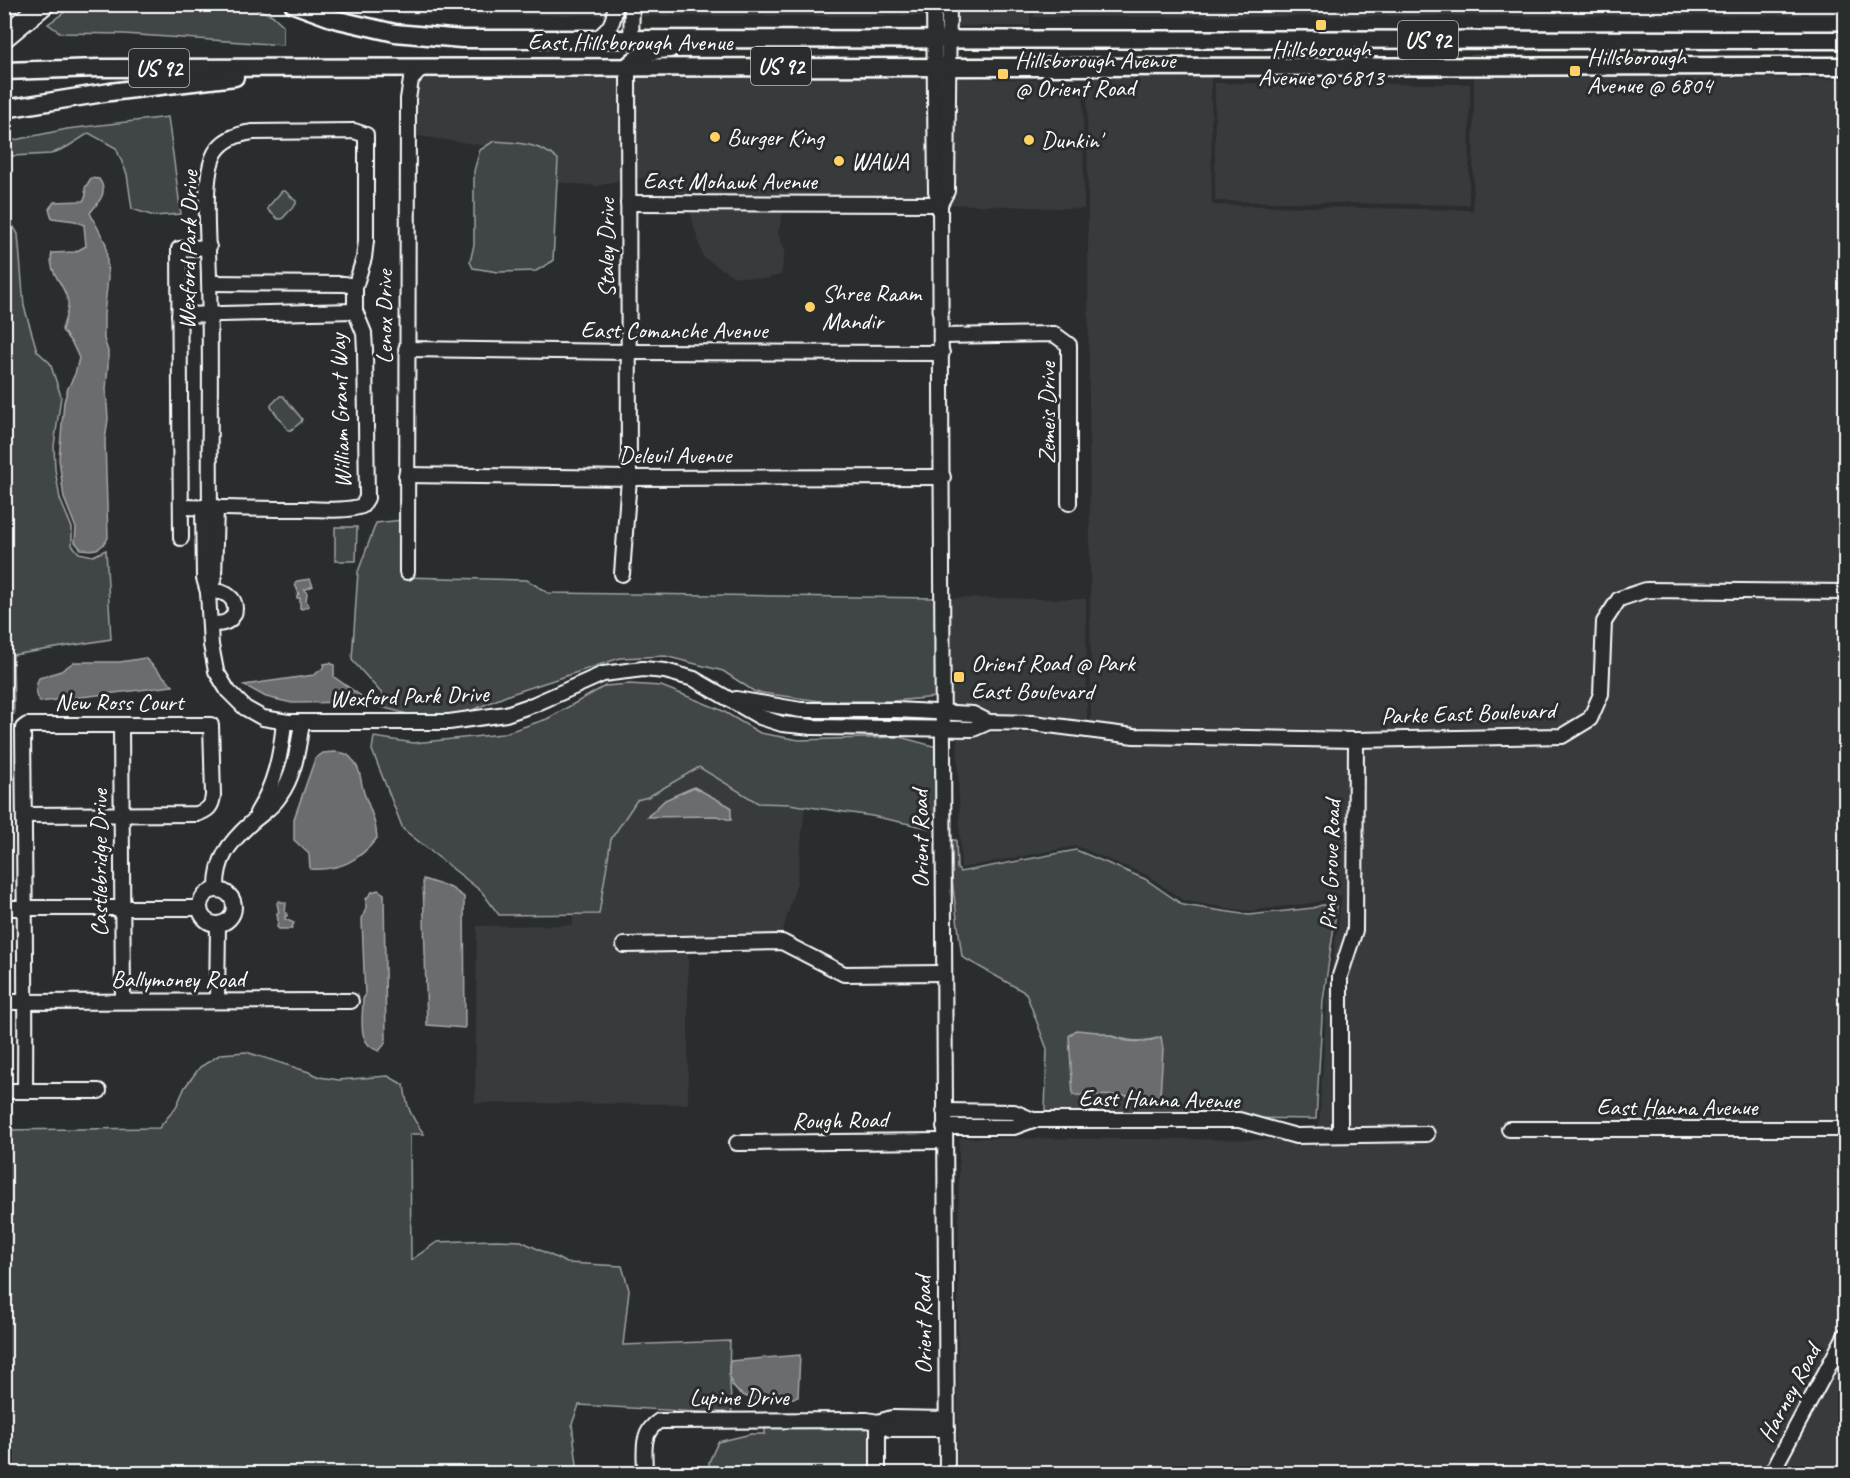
<svg xmlns="http://www.w3.org/2000/svg" width="1850" height="1478" viewBox="0 0 1850 1478" font-family="Caveat,sans-serif">
	<rect width="100%" height="100%" fill="#2a2d2e"/>
	<filter id="ink" filterUnits="userSpaceOnUse"><feTurbulence type="fractalNoise" baseFrequency=".0167" numOctaves="2"/><feDisplacementMap in="SourceGraphic" scale="12" xChannelSelector="R" yChannelSelector="G"/><feConvolveMatrix kernelMatrix="1 2 1 2 8 2 1 2 1" color-interpolation-filters="sRGB"/></filter>
	<g filter="url(#ink)">
		<!-- built -->
		<g fill="#373a3b" fill-rule="evenodd">
			<path d="M464,4l6,2 141,-1 -1,10h-208v-10z"/>
			<path d="M637,4l292,1v11h-292z"/>
			<rect x="953" y="5" width="77" height="21"/>
			<path d="M1034,5l811,-1 1,11 -812,2z"/>
			<path d="M623,71v108l-25,7 -41,-4 1,-17 -63,-24 -8,5 -75,-11 1,-44 8,-15z"/>
			<path d="M633,71l296,6 4,122 -248,-1 -23,-19 -29,-1z"/>
			<path d="M1087,74h124l1,131 261,5 1,-134 371,3v1394h-888l2,-335 359,2 9,-138 15,-107 -30,8 -64,8 -64,-10 -37,-26 -71,-29 -115,22 -4,-135 134,1z"/>
			<path d="M954,78l129,3 1,128 -138,-5z"/>
			<path d="M1215,83l255,1 -1,121 -254,-4z"/>
			<path d="M689,209h95l-6,24 7,17 -4,25 -17,4 -31,-3 -30,-19z"/>
			<path d="M946,598l140,1 1,126 -96,-6 -45,-12z"/>
			<path d="M699,767l59,36 47,3 -8,76 -16,55 -162,3 1,10 99,-2 -31,3v153l-213,-1 2,-177 96,-1v-11h26l12,-75 26,-39 11,-3zM718,801l12,6v13l-14,-4 -68,1z"/>
		</g>
		<!-- green -->
		<g fill="#414445" stroke="#a0a2a2" stroke-width="1.5" fill-rule="evenodd">
			<path d="M76,4l169,1 27,10 11,10v20l-159,-11 -63,-1 -13,-9z"/>
			<path d="M168,117l13,97 -27,2 -22,-7 -5,-35 -11,-26 -27,-15 -22,14 -16,7 -39,2 -7,21 1,37 12,20 6,72 13,45 13,12 11,33 -7,50 1,23 5,30 12,29v17l7,8 14,3 13,-6 5,89 -98,16 1,59h-9v-572l62,-13z"/>
			<path d="M494,141c26,2 43,2 64,18l-5,102 -17,10 -38,1 -25,-4 -3,-6 4,-17v-74l6,-21z"/>
			<path d="M282,191h3l11,10v3l-14,15h-4l-10,-9v-3z"/>
			<path d="M280,396h3l19,23 -1,3 -10,8h-3l-17,-23v-2z"/>
			<path d="M402,520v57l125,3 21,13 389,5v99l-44,4h-73l-65,-9 -32,-21 -58,-15 -45,2 -109,36 -46,19 -46,4 -38,-10 2,-12 -31,-35 6,-88 18,-49z"/>
			<path d="M335,527h22l-1,34h-21z"/>
			<path d="M629,684l32,2 23,9 37,15 39,23 39,7 101,-3 37,10 1,83 -66,-14 -83,-12 -31,-1 -59,-36 -51,30 -11,3 -26,39 -12,75 -100,1 -17,-23 -79,-63 -31,-79 2,-13 40,6 88,-9 45,-15 58,-33z"/>
			<path d="M947,840h9l1,28 3,4 116,-22 69,29 38,26 66,10 64,-7 9,-3 15,1 -14,95 -7,118 -267,-4 -4,-4 2,-62 -21,-56 -64,-36zM1098,1032c24,7 38,13 63,5l-88,58z"/>
			<path d="M246,1052l66,21 7,4 20,3 49,-4 16,9c3,23 6,30 20,49h-14l1,126 26,-18 58,-2 26,1 46,22 55,3 7,24 -6,55 107,-4 -1,30 3,43 -153,-9 -7,19 6,49h-573l-1,-343 155,-2 17,-21 9,-20 15,-20 21,-13z"/>
			<path d="M765,1425l107,1v47l-163,1v-12l9,-20 33,-8h14z"/>
		</g>
		<!-- water -->
		<g fill="#6a6c6d" stroke="#a6a7a7" stroke-width="1.5">
			<path d="M91,178l8,1c10,14 0,22 -9,34l16,31 2,34 -4,36v25l4,12v15l-2,23 2,30 -3,22 3,97c-6,12 -14,13 -27,11l-6,-7 1,-14 -12,-30 -5,-39 5,-57 4,-14 7,-14 4,-16 -6,-13 -11,-15c2,-9 7,-20 6,-28 -3,-18 -21,-30 -16,-49l23,-1 11,-6 -2,-21 -9,-4 -23,-3 -3,-9 5,-7 29,-1 3,-5 -1,-8z"/>
			<path d="M310,579l3,7 -9,4 3,3 -1,8 3,5 -7,3 -2,-1v-10h-3v-3l2,-1 -4,-10 2,-3z"/>
			<path d="M145,658l28,28 -133,16c-5,-9 -5,-15 -1,-24l22,-7 13,-9h46z"/>
			<path d="M330,663l4,2v12l27,19 1,4 -3,2 -67,1 -26,-6 -22,-12 70,-10 9,-7 1,-4z"/>
			<path d="M334,752c6,0 13,1 17,6 10,9 9,23 13,35 6,16 12,28 13,45 -18,23 -38,33 -67,31l-1,-15 -15,-14v-21l21,-60 8,-6z"/>
			<path d="M694,787l37,20v13l-15,-4 -69,1 18,-17z"/>
			<path d="M423,879l28,9 13,9 1,131 -38,-3z"/>
			<path d="M378,890l6,4 2,145 -2,6 -5,6c-23,-7 -16,-32 -16,-52l2,-3 -3,-77 4,-11v-9l6,-7z"/>
			<path d="M279,901l7,2 -1,10h2v3h-2v3l9,4 -3,6h-12l-2,-2 1,-6 -1,-8h2l-2,-10z"/>
			<path d="M1076,1030l22,2 29,9 18,1 16,-5 2,12 -3,47 -87,-1 -4,-59z"/>
			<path d="M800,1355l-2,42c-30,6 -76,8 -68,-36z"/>
		</g>
		<g fill="none" stroke-linecap="round" stroke-linejoin="round">
			<!-- minor casing -->
			<g stroke="#fff" stroke-width="18">
				<g id="minor">
					<path d="M934,4l2,187 4,13 7,1270"/>
					<path d="M594,40c15,-9 21,-18 21,-36"/>
					<path d="M631,40l1,-36"/>
					<path d="M628,203l312,1"/>
					<path d="M940,204l7,-13 2,-187"/>
					<path d="M210,283l135,1 10,3"/>
					<path d="M179,315l176,-4"/>
					<path d="M942,336l112,-2 15,11v158"/>
					<path d="M406,349l223,3 313,1"/>
					<path d="M406,475l223,3 314,-1"/>
					<path d="M181,507c40,1 81,2 121,2 20,0 41,3 60,-3l5,-8 -2,-148 -1,-17 -9,-22v-24l9,-29 2,-17v-106l-12,-4 -101,1c-15,2 -30,7 -38,21 -14,26 -6,96 -6,127 2,75 0,151 1,227"/>
					<path d="M203,507l1,71 4,14 3,53 5,26 12,20 17,17 18,10 25,4h161l57,-8 29,-10 68,-30 40,-5 22,2 29,8 66,38 22,7 30,3 161,2 16,-7 44,1 101,13 222,4 206,-4 28,-17 11,-25 3,-72 15,-23 27,-9 200,2"/>
					<path d="M181,538l-2,-289 30,-2"/>
					<path d="M407,572l1,-473 3,-19 12,-13"/>
					<path d="M622,574l7,-96 -1,-412"/>
					<path d="M208,592l6,-14 2,-71"/>
					<path d="M208,592c37,-5 34,38 3,31"/>
					<path d="M736,699l65,11h95l77,4 16,8"/>
					<path d="M121,725l2,276"/>
					<path d="M257,813c18,-29 24,-58 27,-91"/>
					<path d="M24,815l173,-1c11,-4 15,-7 16,-19l-2,-70h-184l-4,3c1,121 3,242 2,363"/>
					<path d="M217,890c-1,-31 12,-47 34,-67 10,-9 21,-15 28,-26 16,-22 19,-48 23,-75"/>
					<circle cx="217" cy="907" r="17"/>
					<path d="M4,908h196"/>
					<path d="M624,945l158,-3 62,32 99,-1"/>
					<path d="M217,1001l1,-77"/>
					<path d="M4,1002l347,-1"/>
					<path d="M4,1091h95"/>
					<path d="M944,1111l70,1 19,8"/>
					<path d="M944,1127h70l19,-7h206l57,16 131,-2"/>
					<path d="M1509,1129h337"/>
					<path d="M1340,1135v-159l15,-46 1,-190"/>
					<path d="M737,1143l207,-2"/>
					<path d="M878,1422l14,-4 54,1"/>
					<path d="M878,1422v52"/>
					<path d="M645,1474c0,-21 -5,-41 14,-53l208,-1 11,2 12,7h57"/>
					<path d="M1771,1474l75,-140"/>
				</g>
			</g>
			<!-- major casing -->
			<g stroke="#fff" stroke-width="21">
				<g id="major">
					<path d="M293,4l41,15 61,14 67,6 1384,1"/>
					<path d="M628,66c13,-13 24,-16 42,-17"/>
					<path d="M4,71l95,-3 1747,-2"/>
					<path d="M4,109l106,-17 125,-15"/>
				</g>
			</g>
			<!-- highway casing -->
			<g stroke="#fff" stroke-width="24">
				<path id="highway" d="M4,37l40,-33"/>
			</g>
			<!-- minor -->
			<use href="#minor" stroke="#2a2d2e" stroke-width="14"/>
			<!-- major -->
			<use href="#major" stroke="#2a2d2e" stroke-width="16"/>
			<!-- highway -->
			<use href="#highway" stroke="#2a2d2e" stroke-width="20"/>
		</g>
	</g>
	<!-- markers -->
	<g fill="#ffd166" stroke="#2a2d2e" stroke-width="2">
		<rect x="1315" y="19" width="12" height="12" rx="3"/>
		<rect x="1569" y="65" width="12" height="12" rx="3"/>
		<rect x="997" y="68" width="12" height="12" rx="3"/>
		<circle cx="715" cy="137" r="6"/>
		<circle cx="1029" cy="140" r="6"/>
		<circle cx="839" cy="161" r="6"/>
		<circle cx="810" cy="307" r="6"/>
		<rect x="953" y="671" width="12" height="12" rx="3"/>
	</g>
	<g text-anchor="middle" stroke-width="6" stroke-linejoin="round" paint-order="stroke">
		<!-- shield labels -->
		<g fill="#2a2d2e" stroke="#bfc0c0" stroke-width="1.5">
			<rect x="1398" y="21" width="60" height="38" rx="4.5"/>
			<rect x="751" y="47" width="60" height="38" rx="4.5"/>
			<rect x="129" y="49" width="60" height="38" rx="4.5"/>
		</g>
		<g font-size="22" font-weight="bold" fill="#fff">
			<text x="1428" y="48">US 92</text>
			<text x="781" y="74">US 92</text>
			<text x="159" y="76">US 92</text>
		</g>
		<!-- street labels -->
		<g font-size="24" fill="#fff" stroke="#2a2d2e">
			<text x="630" y="50">East Hillsborough Avenue</text>
			<text x="730" y="189">East Mohawk Avenue</text>
			<text transform="translate(606 248) rotate(-90)" y="8">Staley Drive</text>
			<text transform="translate(188 250) rotate(-89)" y="8">Wexford Park Drive</text>
			<text transform="translate(384 317) rotate(-90)" y="8">Lenox Drive</text>
			<text x="674" y="338">East Comanche Avenue</text>
			<text transform="translate(340 411) rotate(-92)" y="8">William Grant Way</text>
			<text transform="translate(1047 413) rotate(-90)" y="8">Zemeis Drive</text>
			<text x="675" y="463">Deleuil Avenue</text>
			<text transform="translate(409 696) rotate(-2)" y="8">Wexford Park Drive</text>
			<text x="119" y="710">New Ross Court</text>
			<text transform="translate(1468 713) rotate(-2)" y="8">Parke East Boulevard</text>
			<text transform="translate(920 839) rotate(-90)" y="8">Orient Road</text>
			<text transform="translate(99 863) rotate(-90)" y="8">Castlebridge Drive</text>
			<text transform="translate(1330 865) rotate(-88)" y="8">Pine Grove Road</text>
			<text x="178" y="987">Ballymoney Road</text>
			<text transform="translate(1159 1099) rotate(1)" y="8">East Hanna Avenue</text>
			<text x="1677" y="1115">East Hanna Avenue</text>
			<text transform="translate(840 1120) rotate(-1)" y="8">Rough Road</text>
			<text transform="translate(923 1325) rotate(-90)" y="8">Orient Road</text>
			<text transform="translate(1789 1393) rotate(-62)" y="8">Harney Road</text>
			<text x="739" y="1405">Lupine Drive</text>
		</g>
		<!-- poi labels -->
		<g font-size="24" fill="#fff" stroke="#2a2d2e" text-anchor="start">
			<text x="1321" y="57" text-anchor="middle">Hillsborough<tspan x="1321" dy="28">Avenue @ 6813</tspan></text>
			<text x="1587" y="65">Hillsborough<tspan x="1587" dy="28">Avenue @ 6804</tspan></text>
			<text x="1015" y="68">Hillsborough Avenue<tspan x="1015" dy="28">@ Orient Road</tspan></text>
			<text x="727" y="145">Burger King</text>
			<text x="1041" y="148">Dunkin'</text>
			<text x="851" y="169">WAWA</text>
			<text x="822" y="301">Shree Raam<tspan x="822" dy="28">Mandir</tspan></text>
			<text x="971" y="671">Orient Road @ Park<tspan x="971" dy="28">East Boulevard</tspan></text>
		</g>
	</g>
	<!-- margin -->
	<rect width="1850" height="1478" fill="none" stroke="#2a2d2e" stroke-width="24"/>
	<rect x="12" y="12" width="1826" height="1454" fill="none" stroke="#fff" stroke-width="2" filter="url(#ink)"/>
</svg>
